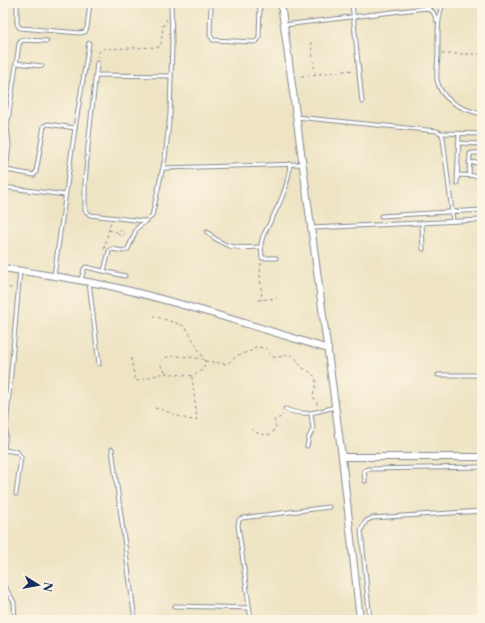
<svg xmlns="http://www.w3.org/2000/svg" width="485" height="623" viewBox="0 0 485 623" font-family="'Libre Caslon Text',serif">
	<rect width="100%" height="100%" fill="#fcf5e5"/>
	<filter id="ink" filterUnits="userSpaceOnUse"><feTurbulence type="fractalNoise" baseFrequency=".025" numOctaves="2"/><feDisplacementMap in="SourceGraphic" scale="8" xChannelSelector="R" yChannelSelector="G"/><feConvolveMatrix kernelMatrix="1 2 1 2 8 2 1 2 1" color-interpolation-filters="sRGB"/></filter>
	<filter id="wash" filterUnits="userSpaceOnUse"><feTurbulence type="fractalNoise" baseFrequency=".012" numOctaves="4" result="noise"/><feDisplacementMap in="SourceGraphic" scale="16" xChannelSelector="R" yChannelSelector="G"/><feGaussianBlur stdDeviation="0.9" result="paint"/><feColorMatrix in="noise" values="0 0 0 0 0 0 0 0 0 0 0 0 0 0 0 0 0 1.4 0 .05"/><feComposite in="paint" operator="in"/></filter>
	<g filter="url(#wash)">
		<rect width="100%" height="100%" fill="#eee4c4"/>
	</g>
	<g filter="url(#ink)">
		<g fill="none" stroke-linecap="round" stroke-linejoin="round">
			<!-- lane casing -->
			<g stroke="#848a91" stroke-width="5">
				<g id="lane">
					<path d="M17,3v21l3,4 60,5 5,-1 2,-4 3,-25"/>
					<path d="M211,3l-1,32 3,5 41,2 3,-1 2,-3 1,-35"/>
					<path d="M352,3l10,99"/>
					<path d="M443,3c-6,16 -5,32 -5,49 0,10 -2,19 -1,28 4,21 27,30 45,34"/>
					<path d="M426,8l7,4 4,9"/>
					<path d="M284,25l142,-17 13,-5"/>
					<path d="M47,41l-24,-1 -2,1 -2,3 -12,83 2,18 -3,25 28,5 2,-3 8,-46 4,-2 27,4"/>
					<path d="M16,63l26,3"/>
					<path d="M97,63l-9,83 -3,38v26l5,5 54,6"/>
					<path d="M96,75l75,1"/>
					<path d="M296,117l141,14 5,3 1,4 10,83"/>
					<path d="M441,133l41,1"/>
					<path d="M458,143l24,1"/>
					<path d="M469,163l12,-1 1,-13"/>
					<path d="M163,168l139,-4"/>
					<path d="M457,175l25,1"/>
					<path d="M469,175l1,-21 2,-1h10"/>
					<path d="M457,183l2,-49"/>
					<path d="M3,187l62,8"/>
					<path d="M381,216l101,-6"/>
					<path d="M422,223l1,26"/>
					<path d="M312,228l170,-8"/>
					<path d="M207,232c20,18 29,16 54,15"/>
					<path d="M276,258h-14l-1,-14 2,-8c12,-24 25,-44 27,-72"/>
					<path d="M104,271l5,-20 3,-2 11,2 5,-2 9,-21 15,-12 13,-58 5,-44 2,-72 -1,-39"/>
					<path d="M54,276l21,-148 14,-85"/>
					<path d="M81,280l3,-11 2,-2 39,9"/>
					<path d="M89,282l10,82"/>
					<path d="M438,375h44"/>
					<path d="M285,409c20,8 31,3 50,-2"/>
					<path d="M307,446l2,-9 4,-8 -2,-15"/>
					<path d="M112,449l23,171"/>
					<path d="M3,450l14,2 4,5 -5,37"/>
					<path d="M4,450l16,-179"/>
					<path d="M365,481l-1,-10 4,-2 114,-2"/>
					<path d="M3,584l11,18 1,18"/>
					<path d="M175,606l74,2"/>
					<path d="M251,620l-13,-95 1,-5 3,-2 87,-11"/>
					<path d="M370,620l-9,-90 5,-9 6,-3 110,-7"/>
				</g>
			</g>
			<!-- street casing -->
			<g stroke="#848a91" stroke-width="8">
				<g id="street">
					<path d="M281,3l61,454 18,163"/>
					<path d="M3,268c37,6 74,11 111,19 72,17 143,40 214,62"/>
					<path d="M342,457h140"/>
				</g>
			</g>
			<!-- path -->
			<g stroke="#848a91" stroke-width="1" stroke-dasharray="3 3" stroke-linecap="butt">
				<path d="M311,42l4,31"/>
				<path d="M442,54h40"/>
				<path d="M98,59l1,-7 3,-3 58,-2 1,-3 2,-18 4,-7"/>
				<path d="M301,76l53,-6"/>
				<path d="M109,230l8,2"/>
				<circle cx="121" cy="233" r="3"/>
				<path d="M104,249l7,-28"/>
				<path d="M261,263l-1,12 2,25"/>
				<path d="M3,286l11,3"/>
				<path d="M258,300l19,-2"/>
				<path d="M131,358l4,22 2,1 27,-8 30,3 10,-8 1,-7 -18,-32 -5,-4 -28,-9"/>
				<path d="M205,361l22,3 11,-9 13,-4 4,-4 11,1c2,3 3,6 5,8 6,4 13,-2 19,-1 7,2 8,9 13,13 6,4 12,5 13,13 1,5 -3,10 -3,15l6,11"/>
				<path d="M166,372c-3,-3 -7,-6 -4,-11 3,-9 32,-3 41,-2"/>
				<path d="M155,408c14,3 27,12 41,12l1,-1 -5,-42"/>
				<path d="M251,429c5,5 15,7 21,5l4,-7 -2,-7 7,-3 2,-3"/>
			</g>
			<!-- lane -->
			<use href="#lane" stroke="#fff" stroke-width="3"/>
			<!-- street -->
			<use href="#street" stroke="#fff" stroke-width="6"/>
		</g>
	</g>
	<!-- margin -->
	<rect width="485" height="623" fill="none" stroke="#fcf5e5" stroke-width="16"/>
	<!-- north arrow -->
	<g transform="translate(38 585) rotate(101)" stroke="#fcf5e5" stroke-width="3" paint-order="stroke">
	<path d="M0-3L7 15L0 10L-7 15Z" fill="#1b2f5e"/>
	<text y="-6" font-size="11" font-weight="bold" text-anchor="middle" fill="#1b2f5e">N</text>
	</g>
</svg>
